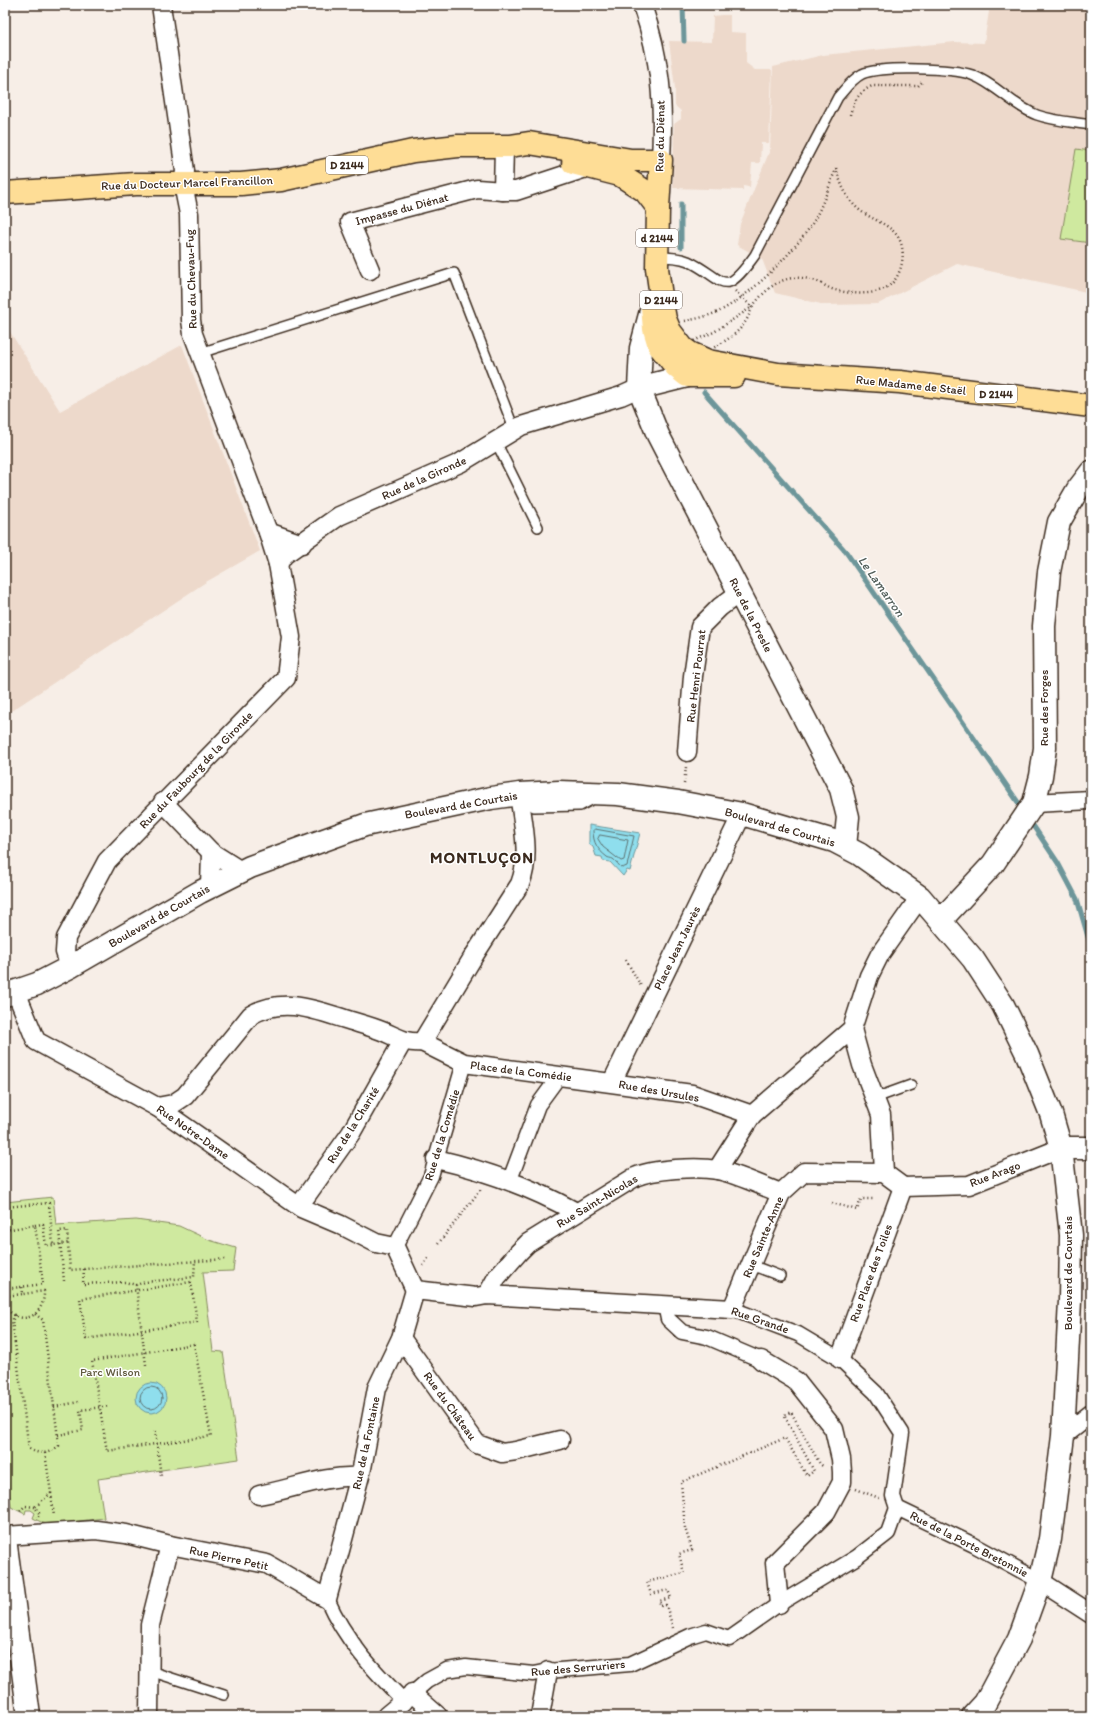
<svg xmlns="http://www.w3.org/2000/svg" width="1096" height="1721" viewBox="0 0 1096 1721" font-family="Itim,sans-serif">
	<rect width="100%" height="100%" fill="#f7eee7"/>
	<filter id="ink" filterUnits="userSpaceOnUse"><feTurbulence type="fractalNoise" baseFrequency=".025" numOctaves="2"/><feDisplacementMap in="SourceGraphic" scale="8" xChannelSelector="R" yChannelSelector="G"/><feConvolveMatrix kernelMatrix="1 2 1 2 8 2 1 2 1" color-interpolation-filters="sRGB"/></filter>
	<g filter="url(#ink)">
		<!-- built -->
		<g fill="#edd9cb">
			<path d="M990,5h101v288l-134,-29 -79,40 -53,1 -50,-12 -13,-34 -25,-14 3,-21 30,-74 3,-83 50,-12 132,-13 29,1z"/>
			<path d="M722,15h8v17l16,1v30l9,7h17l-3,73h-8l-1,20h-8l-2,24 -7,-1v4l-70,-2 1,-64 7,-5v-8l-6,-5v-18l-6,-47 43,1 1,-26z"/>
			<path d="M5,324l55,87 122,-66 78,206 -54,31 -201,133z"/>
		</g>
		<!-- green -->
		<g fill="#cfe99f" stroke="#858a5e">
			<path d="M1076,149l15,2v92l-30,-4z"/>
			<path d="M53,1197l3,28 80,-5 43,6 30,14 27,8 -3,23 -30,1 10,79 10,1 16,107 -141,20 6,39 -57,7 -14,-7 2,-5 -4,-3h-5l-1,4 -14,-7 -6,-48v-257z"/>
		</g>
		<!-- water -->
		<g fill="#8fdeed" stroke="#6d969a">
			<path d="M589,825l51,8 -10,38 -3,-1 -4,6 -13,-14 -7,-1 -1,-4 -6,-1 -3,-9 -4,-3z"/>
			<circle cx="151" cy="1398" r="15"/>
		</g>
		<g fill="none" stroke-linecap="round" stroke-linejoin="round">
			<!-- shore -->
			<g stroke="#5d7271" stroke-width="1">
				<path d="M595,829l39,7 -7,30 -5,2c-3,-2 -6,-7 -9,-9 -2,-1 -5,-1 -6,-2 -9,-7 -14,-14 -14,-26z"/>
				<path d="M600,835l28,5 -4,20 -3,1 -18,-14 -5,-8z"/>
				<circle cx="151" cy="1398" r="11"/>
			</g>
			<!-- stream -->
			<g stroke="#6d969a" stroke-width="5">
				<path d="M683,5l1,36"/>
				<path d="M681,247v-43"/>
				<path d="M704,392l142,160 176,256"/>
				<path d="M1030,821l28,42 19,36 14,48"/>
			</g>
			<!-- service casing -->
			<g stroke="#3b2a1e" stroke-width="12">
				<g id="service">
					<path d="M657,257c10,0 22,0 31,4 38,18 34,40 67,-6l83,-158c7,-8 14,-18 24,-23 18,-8 91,-6 110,1 24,9 41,31 65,40 17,6 36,7 54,10"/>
					<path d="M200,353l254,-80 60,156"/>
					<path d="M496,442l42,85"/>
					<path d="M523,798l11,9 46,-1 15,-8"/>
					<path d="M875,1098l36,-13"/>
					<path d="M751,1265l29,11"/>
					<path d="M150,1671l74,24"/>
				</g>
			</g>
			<!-- pedestrian casing -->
			<g stroke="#3b2a1e" stroke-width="17">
				<g id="pedestrian">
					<path d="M509,1182l29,-77 22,-30"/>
					<path d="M395,1247l36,-71 33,-113"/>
					<path d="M665,1305l3,14 14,13 25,5 54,23"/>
					<path d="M732,1309l66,25 42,25 36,34 26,40 -9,63 4,12"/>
					<path d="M897,1508l77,37 66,36"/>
					<path d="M327,1599c18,41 46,71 77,102l23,-20 20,-11 19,-3 67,7 15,-3 82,-7 60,-28 16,-5 23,8 50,-35 78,-47 31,-24 9,-25"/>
				</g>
			</g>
			<!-- minor casing -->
			<g stroke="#3b2a1e" stroke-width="21">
				<g id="minor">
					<path d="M642,5c19,55 22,97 19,155"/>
					<path d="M504,146l-1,45h13l73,-24"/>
					<path d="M370,270l-20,-48 127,-33 26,2"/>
					<path d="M268,532l34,12"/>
					<path d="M278,564l6,-9 55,-39 121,-53 61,-37 100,-30 18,-8"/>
					<path d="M687,752l6,-76 7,-49 20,-20 19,-14"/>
					<path d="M519,794c4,30 12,62 1,90l-45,70 -53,88 42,21 228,31 60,21"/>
					<path d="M163,802l48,50 30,19"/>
					<path d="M1034,803l57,-3"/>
					<path d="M210,886l1,-34"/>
					<path d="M70,967l-5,-15 1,-14 41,-77 179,-183 5,-41 -13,-73 -10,-32 -75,-198 -2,-14 -2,-106 -6,-30 2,-13 -24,-166"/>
					<path d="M16,992l20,49 121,66 144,101 40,17 35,18 19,4 20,43"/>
					<path d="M852,1029l10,36 19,50 3,58"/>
					<path d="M612,1082l130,-268"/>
					<path d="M157,1107l16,-3 12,-8 66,-81c31,-18 62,-6 94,4 12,4 25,7 37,12 15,6 24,13 40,11"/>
					<path d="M436,1159c48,11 97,29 140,53"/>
					<path d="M717,1170l35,-55 100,-86 17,-53 11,-22 40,-57"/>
					<path d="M903,1187l66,-2 92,-37"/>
					<path d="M299,1206l52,-73 52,-92"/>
					<path d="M415,1290l61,7 11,-2 245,14 49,-116 23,-21 80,1 19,14"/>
					<path d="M487,1295l10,-18 22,-25 9,-9 107,-66c18,-8 62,-11 82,-7 21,4 44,16 64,23"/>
					<path d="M401,1338l76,106 25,9 14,-2 44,-11"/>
					<path d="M840,1359l63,-172"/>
					<path d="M761,1360l35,21 38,48 7,30 1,13v10l-16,30 -51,51 4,41"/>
					<path d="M1063,1436l28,-22"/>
					<path d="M259,1495c34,-6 66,-20 100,-18"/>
					<path d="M5,1536l91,-6 30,4 44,11 97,19 60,35 35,-131 15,-80 24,-50 14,-48"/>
					<path d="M1040,1581l51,33"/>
					<path d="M412,1693l26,23"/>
					<path d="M149,1716l1,-91 20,-80"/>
					<path d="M386,1716l18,-15"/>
					<path d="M540,1716l8,-45"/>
				</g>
			</g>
			<!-- tertiary casing -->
			<g stroke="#3b2a1e" stroke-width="25">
				<path id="tertiary" d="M5,1539l24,177"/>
			</g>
			<!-- secondary casing -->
			<g stroke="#3b2a1e" stroke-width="25">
				<g id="secondary">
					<path d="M652,307l-11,41 -2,40 19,47 183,354 7,28 -3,29"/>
					<path d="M639,388l48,-12"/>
					<path d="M941,920l52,-56 41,-61 7,-27 4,-28 -1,-122 5,-54 10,-50 19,-33 13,-17"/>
					<path d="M5,995l32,-11 33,-17 130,-75 50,-25 115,-42 126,-27 28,-4 40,-2 59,2 60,8 64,12 92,27 25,13 61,43 53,62 30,46 24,49 24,60 10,34 10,87 -1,66 -7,135 -13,103 -10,42 -21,58 -34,64 -12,13"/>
					<path d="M1061,1148h30"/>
				</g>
			</g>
			<!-- primary casing -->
			<g stroke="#3b2a1e" stroke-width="25">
				<g id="primary">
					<path d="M573,163l47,12 25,16 13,17"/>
					<path d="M5,193l131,-9h105l40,-4 132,-29 45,-5h52l19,-3 102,17h30l-3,48 -1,60 5,35 3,16 5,12 13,17 7,5 18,8 70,13 122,8 191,24"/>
					<path d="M652,307l2,22 5,17 17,21 11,9h47"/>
				</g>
			</g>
			<!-- path -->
			<g stroke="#3b2a1e" stroke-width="2.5" stroke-dasharray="1 3" stroke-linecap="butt">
				<path d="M850,115c3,-13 9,-23 22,-29h46l5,-5"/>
				<path d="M735,291l17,16c16,-21 33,-35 61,-27 8,2 14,8 22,10 19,5 50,7 61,-12 8,-12 10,-34 -1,-45 -10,-11 -27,-15 -38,-25 -11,-10 -17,-26 -21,-40"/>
				<path d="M752,307c-10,33 -35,34 -58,55l-8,1 -18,-5 14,-12 32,-14z"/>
				<path d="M685,321c11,-2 24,-5 35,-10 31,-16 73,-58 92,-87 10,-17 17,-37 24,-56"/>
				<path d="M684,784l2,-17"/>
				<path d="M626,960l15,26"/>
				<path d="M832,1203l25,7 4,-11h13"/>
				<path d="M5,1207l44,-4 4,42 15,-2"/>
				<path d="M35,1225l8,-1 3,22 7,-1"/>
				<path d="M5,1230l30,-5 8,59 -38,5"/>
				<path d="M438,1244l43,-55"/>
				<path d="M423,1266l6,-9"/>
				<path d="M84,1269l-1,15 42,-2 11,3"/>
				<path d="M64,1281l-5,-50 8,-1 3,40 156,-11"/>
				<path d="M191,1282l6,40 -111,17 -6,-40z"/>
				<path d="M5,1296l18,-2 -1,-8"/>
				<path d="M5,1306c15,22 40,11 39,-15l-21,3"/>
				<path d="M15,1315l-3,6 17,128c12,6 19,5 30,-3l-16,-126 -8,-6"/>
				<path d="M194,1344l17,92 -104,15 -15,-90z"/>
				<path d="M146,1365l-10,-80 9,-3 49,-5 1,-16"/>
				<path d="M54,1407l24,-5"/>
				<path d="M155,1431l6,45"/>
				<path d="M58,1435l25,-5 -3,-20 30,-4"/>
				<path d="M856,1489l23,9"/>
				<path d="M51,1493l3,23"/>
				<path d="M20,1511l5,-5 10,1"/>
				<path d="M38,1517l1,-4 -4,-6 16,-14 -6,-40"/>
				<path d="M673,1628l-7,-23 -5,1 -2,-5 12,-3 -3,-8 -17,4 -4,-12 37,-9 -5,-19 13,-4 -7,-22 -4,-46 104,-44 22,38 7,-5 -30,-56 7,-3 29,52 4,3"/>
			</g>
			<!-- service -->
			<use href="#service" stroke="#fff" stroke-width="9"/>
			<!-- pedestrian -->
			<use href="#pedestrian" stroke="#fff" stroke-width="14"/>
			<!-- minor -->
			<use href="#minor" stroke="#fff" stroke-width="18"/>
			<!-- tertiary -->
			<use href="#tertiary" stroke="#fff" stroke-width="22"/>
			<!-- secondary -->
			<use href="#secondary" stroke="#fff" stroke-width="22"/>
			<!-- primary -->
			<use href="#primary" stroke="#fedd96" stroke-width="22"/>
		</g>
	</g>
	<g text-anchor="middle" stroke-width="3" stroke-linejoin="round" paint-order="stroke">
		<!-- shield labels -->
		<g fill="#fff" stroke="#766a62" stroke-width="1">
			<rect x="326" y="156" width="42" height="18" rx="3"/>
			<rect x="636" y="229" width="42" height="18" rx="3"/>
			<rect x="640" y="291" width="42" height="18" rx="3"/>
			<rect x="975" y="385" width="42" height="18" rx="3"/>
		</g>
		<g font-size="11" font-weight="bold" fill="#3b2a1e">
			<text x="347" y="169">D 2144</text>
			<text x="657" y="242">d 2144</text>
			<text x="661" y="304">D 2144</text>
			<text x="996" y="398">D 2144</text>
		</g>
		<!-- street labels -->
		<g font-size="12" fill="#3b2a1e" stroke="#fff">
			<text transform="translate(660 136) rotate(-89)" y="4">Rue du Diénat</text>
			<text transform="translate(187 183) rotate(-2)" y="4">Rue du Docteur Marcel Francillon</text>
			<text transform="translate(402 209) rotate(-15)" y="4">Impasse du Diénat</text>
			<text transform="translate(191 279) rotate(-92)" y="4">Rue du Chevau-Fug</text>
			<text transform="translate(911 385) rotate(6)" y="4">Rue Madame de Staël</text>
			<text transform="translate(424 478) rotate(-24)" y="4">Rue de la Gironde</text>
			<text transform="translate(751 615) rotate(63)" y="4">Rue de la Presle</text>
			<text transform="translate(696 676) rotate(-83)" y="4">Rue Henri Pourrat</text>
			<text transform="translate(1044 708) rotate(-90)" y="4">Rue des Forges</text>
			<text transform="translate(196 770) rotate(-46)" y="4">Rue du Faubourg de la Gironde</text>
			<text transform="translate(461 805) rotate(-10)" y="4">Boulevard de Courtais</text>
			<text transform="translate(780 827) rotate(16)" y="4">Boulevard de Courtais</text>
			<text transform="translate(159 916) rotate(-30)" y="4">Boulevard de Courtais</text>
			<text transform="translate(677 948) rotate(-64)" y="4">Place Jean Jaurès</text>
			<text transform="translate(521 1071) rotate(7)" y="4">Place de la Comédie</text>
			<text transform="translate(659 1091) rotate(10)" y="4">Rue des Ursules</text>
			<text transform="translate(353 1125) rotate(-58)" y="4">Rue de la Charité</text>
			<text transform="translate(193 1132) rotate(35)" y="4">Rue Notre-Dame</text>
			<text transform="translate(442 1135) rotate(-73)" y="4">Rue de la Comédie</text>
			<text transform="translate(995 1174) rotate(-21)" y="4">Rue Arago</text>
			<text transform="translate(597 1201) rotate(-31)" y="4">Rue Saint-Nicolas</text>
			<text transform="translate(763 1237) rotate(-67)" y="4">Rue Sainte-Anne</text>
			<text transform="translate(871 1273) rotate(-70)" y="4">Rue Place des Toiles</text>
			<text transform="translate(1068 1273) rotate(-90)" y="4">Boulevard de Courtais</text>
			<text transform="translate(760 1320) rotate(19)" y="4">Rue Grande</text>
			<text transform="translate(450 1406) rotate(54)" y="4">Rue du Château</text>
			<text transform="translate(366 1443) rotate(-78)" y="4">Rue de la Fontaine</text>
			<text transform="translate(969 1544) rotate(27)" y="4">Rue de la Porte Bretonnie</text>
			<text transform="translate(229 1558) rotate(12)" y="4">Rue Pierre Petit</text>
			<text transform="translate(578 1668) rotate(-5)" y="4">Rue des Serruriers</text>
		</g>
		<!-- park labels -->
		<g font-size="12" fill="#605a3e" stroke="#fff">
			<text x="110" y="1376">Parc Wilson</text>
		</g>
		<!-- water labels -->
		<g font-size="13" font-style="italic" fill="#54605c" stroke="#fff">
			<text transform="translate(882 586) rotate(55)" y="5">Le Lamarron</text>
		</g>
		<!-- district labels -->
		<g font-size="16" font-weight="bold" letter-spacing="1" fill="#3b2a1e" stroke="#fff">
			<text x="482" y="863">MONTLUÇON</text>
		</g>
	</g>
	<!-- margin -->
	<rect width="1096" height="1721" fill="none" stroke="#fff" stroke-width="20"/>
	<rect x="10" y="10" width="1076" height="1701" fill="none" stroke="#3b2a1e" stroke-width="1.5" filter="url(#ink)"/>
</svg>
